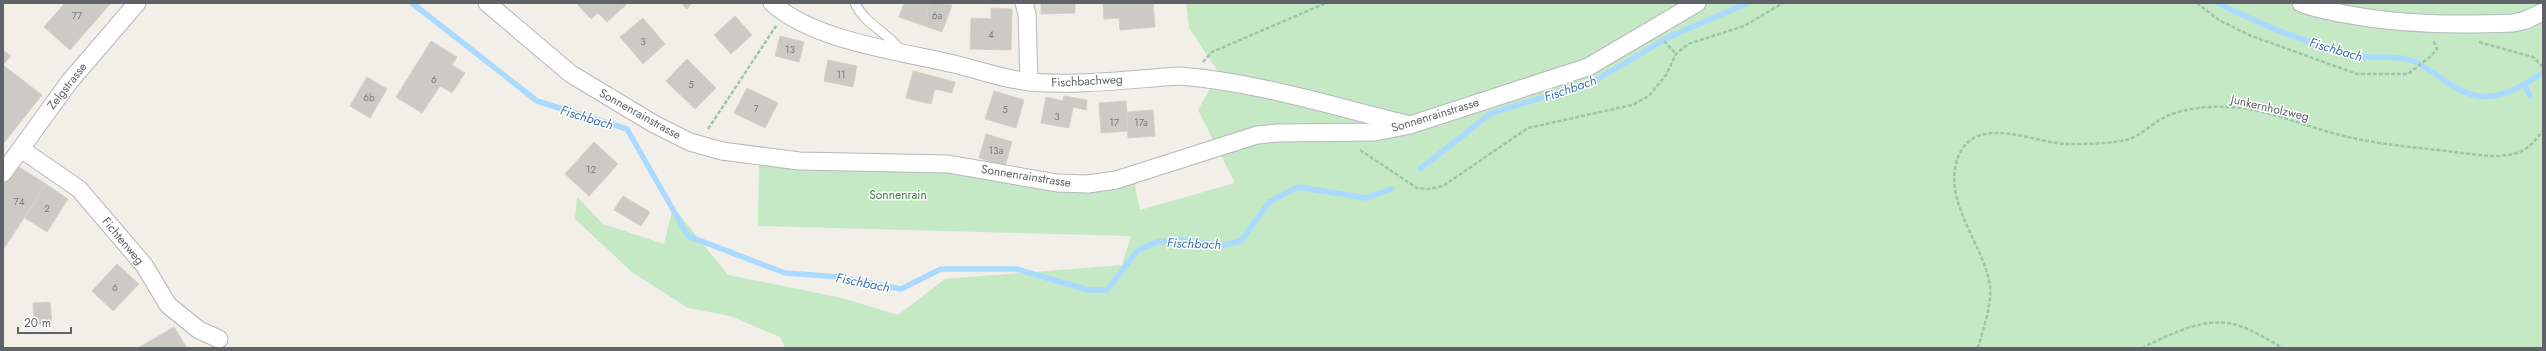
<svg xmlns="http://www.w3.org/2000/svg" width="2546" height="351" viewBox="0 0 2546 351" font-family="Jost,sans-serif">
	<rect width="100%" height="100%" fill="#f1efe8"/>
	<!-- green -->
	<path fill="#c5e8c5" d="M1186,3h1357v345h-1758l-5,-11 -50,-21 -42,-8 -56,-36 -57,-53 2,-22 26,27 61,20 9,-37 55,68 114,23 56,17 47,-36 177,-14 9,-29 -373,-10 1,-69 124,4 174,22 76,-8 7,35 95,-27 -37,-73 21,-37 -30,-45z"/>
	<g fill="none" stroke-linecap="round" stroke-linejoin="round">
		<!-- stream -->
		<g stroke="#aadaff" stroke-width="5.5">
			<path d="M412,3l125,98 90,28 61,107 97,37 55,4 61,12 40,-20h75l72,21h19l31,-40 19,-8 27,-2 39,5 18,-4 28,-39 29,-15 68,11 25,-9"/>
			<path d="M2218,3c43,22 88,40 135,52 19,5 38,-1 57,5 24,8 41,32 69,36 25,3 43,-11 64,-23"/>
			<path d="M2524,84l6,12"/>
			<path d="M1420,169l70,-55 106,-34 75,-44 77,-33"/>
		</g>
	</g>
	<!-- building -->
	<g fill="#cccac5" stroke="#d6d1c6">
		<path d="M65,3h46l-41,47 -26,-23z"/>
		<path d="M576,3h50l1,1 -20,18 -9,-9 -7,6z"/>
		<path d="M681,3h11l-5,6z"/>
		<path d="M904,3h26l-8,22 -23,-8z"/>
		<path d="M930,3l22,2 -10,27 -20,-7z"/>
		<path d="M1041,3h34v10l-34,1z"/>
		<path d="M1103,3h50l2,24 -35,3 -1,-12 -15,1z"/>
		<path d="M991,8l21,1 -1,41 -41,-1 1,-31 20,1z"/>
		<path d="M735,16l17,19 -21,19 -17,-19z"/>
		<path d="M643,18l22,26 -22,20 -23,-27z"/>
		<path d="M780,36l24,6 -5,20 -24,-6z"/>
		<path d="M431,41l26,16 -5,8 13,8 -13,20 -12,-7 -18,27 -26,-16z"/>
		<path d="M3,50l8,6 -8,9 39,30 -39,49z"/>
		<path d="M687,59l29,29 -21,21 -29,-28z"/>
		<path d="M828,60l29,6 -4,21 -29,-6z"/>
		<path d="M913,71l42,11 -3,11 -17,-4 -4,15 -25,-6z"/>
		<path d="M367,77l20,12 -17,29 -20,-12z"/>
		<path d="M747,88l31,15 -13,25 -31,-15z"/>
		<path d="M994,91l30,9 -8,28 -31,-9z"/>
		<path d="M1064,96l23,4 -1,10 -13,-3 -4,21 -28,-5 5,-26 17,4z"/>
		<path d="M1126,101l2,30 -27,2 -2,-30z"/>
		<path d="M1153,110l2,26 -27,2 -1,-26z"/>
		<path d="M986,134l26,8 -7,24 -26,-8z"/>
		<path d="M594,142l24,22 -29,32 -24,-22z"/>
		<path d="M16,165l30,19 -43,66v-65z"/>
		<path d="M46,184l22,15 -21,33 -22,-14z"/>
		<path d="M623,196l27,16 -9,14 -27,-16z"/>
		<path d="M117,264l22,20 -26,27 -21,-20z"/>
		<path d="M50,302l2,22 -18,1 -1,-22z"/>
		<path d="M174,327l13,21h-49z"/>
	</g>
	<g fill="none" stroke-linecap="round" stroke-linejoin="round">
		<!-- lane casing -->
		<g stroke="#b5b8bc" stroke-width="11">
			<path id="lane" d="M855,3c9,21 34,30 47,49"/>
		</g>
		<!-- street casing -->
		<g stroke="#b5b8bc" stroke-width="19">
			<g id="street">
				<path d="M487,3l84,71 83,50 36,18 32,9 77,10 149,3 109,19 31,1 28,-4 141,-45 20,-2 98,-1 35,-7 178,-58 109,-64"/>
				<path d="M772,3c42,38 127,48 182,61 25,6 52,16 77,18 49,4 100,-3 149,-6 76,6 152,30 226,48"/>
				<path d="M1024,3l3,11 2,68"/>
				<path d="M2301,3c14,6 29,8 44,11 56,11 112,11 168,9l13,-3 17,-8"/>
				<path d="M21,149l58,40 65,76 24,40 31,25 20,9"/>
				<path d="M3,173l67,-92 67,-78"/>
			</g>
		</g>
		<!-- path -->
		<g stroke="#9cc7a9" stroke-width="2.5" stroke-dasharray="4 2" stroke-linecap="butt">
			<path d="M2197,3l22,17 30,15 108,39h51l22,-17 7,-8 -4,-9"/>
			<path d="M1664,41l12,13"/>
			<path d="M2479,42l54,15 10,10"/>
			<path d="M1203,62l9,-10 114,-49"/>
			<path d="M708,129l68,-103"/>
			<path d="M1360,150l57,38 12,1 14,-3 85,-58 104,-23 17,-9 17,-21 10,-21 12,-10 56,-18 39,-23"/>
			<path d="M1978,348c5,-20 16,-47 11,-68 -9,-41 -51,-86 -28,-129 20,-36 76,-7 107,-7 18,0 40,0 58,-4 15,-4 25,-16 39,-23 16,-8 41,-11 60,-10 38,0 78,19 115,28 38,10 76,12 114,17 20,2 45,8 65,0 11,-4 17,-13 24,-21"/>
			<path d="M2142,348c27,-13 60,-31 91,-24 17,4 35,16 50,24"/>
		</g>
		<!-- lane -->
		<use href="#lane" stroke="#fff" stroke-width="9"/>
		<!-- street -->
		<use href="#street" stroke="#fff" stroke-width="17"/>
	</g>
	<g text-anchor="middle" stroke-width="3" stroke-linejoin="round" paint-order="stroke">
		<!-- number labels -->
		<g font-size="10" fill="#7a7d7f">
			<text x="77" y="19">77</text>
			<text x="937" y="19">6a</text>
			<text x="991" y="38">4</text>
			<text x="643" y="45">3</text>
			<text x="790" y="53">13</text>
			<text x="841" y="78">11</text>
			<text x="434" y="83">6</text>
			<text x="691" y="88">5</text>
			<text x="369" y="101">6b</text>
			<text x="756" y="112">7</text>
			<text x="1005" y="113">5</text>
			<text x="1057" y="120">3</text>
			<text x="1114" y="126">17</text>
			<text x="1141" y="126">17a</text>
			<text x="996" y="154">13a</text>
			<text x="591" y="173">12</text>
			<text x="19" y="205">74</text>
			<text x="47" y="212">2</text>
			<text x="115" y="291">6</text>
		</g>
		<!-- street labels -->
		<g font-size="12" fill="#5f6368" stroke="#fff">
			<text transform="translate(1087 81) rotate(-3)" y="4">Fischbachweg</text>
			<text transform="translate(67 86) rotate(-52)" y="4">Zelgstrasse</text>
			<text transform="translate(2270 108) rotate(13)" y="4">Junkernholzweg</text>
			<text transform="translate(640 114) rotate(29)" y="4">Sonnenrainstrasse</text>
			<text transform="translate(1435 115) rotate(-17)" y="4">Sonnenrainstrasse</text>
			<text transform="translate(1026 176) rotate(9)" y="4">Sonnenrainstrasse</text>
			<text transform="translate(123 241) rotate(50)" y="4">Fichtenweg</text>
		</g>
		<!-- park labels -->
		<g font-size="12" fill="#348238" stroke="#fff">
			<text x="898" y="199">Sonnenrain</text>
		</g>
		<!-- water labels -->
		<g font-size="13" font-style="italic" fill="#4174aa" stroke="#fff">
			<text transform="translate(2336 49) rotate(16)" y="5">Fischbach</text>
			<text transform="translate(1570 88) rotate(-19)" y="5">Fischbach</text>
			<text transform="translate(587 117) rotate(17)" y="5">Fischbach</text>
			<text transform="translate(1194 243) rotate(2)" y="5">Fischbach</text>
			<text transform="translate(863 282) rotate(11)" y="5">Fischbach</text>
		</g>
	</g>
	<!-- border -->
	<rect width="2546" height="351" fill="none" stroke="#5f6368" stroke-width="8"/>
	<!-- scale -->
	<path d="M18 327v6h53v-6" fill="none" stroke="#5f6368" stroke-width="2"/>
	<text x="24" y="327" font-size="12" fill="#5f6368" stroke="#ffffff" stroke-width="3" paint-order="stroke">20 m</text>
</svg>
